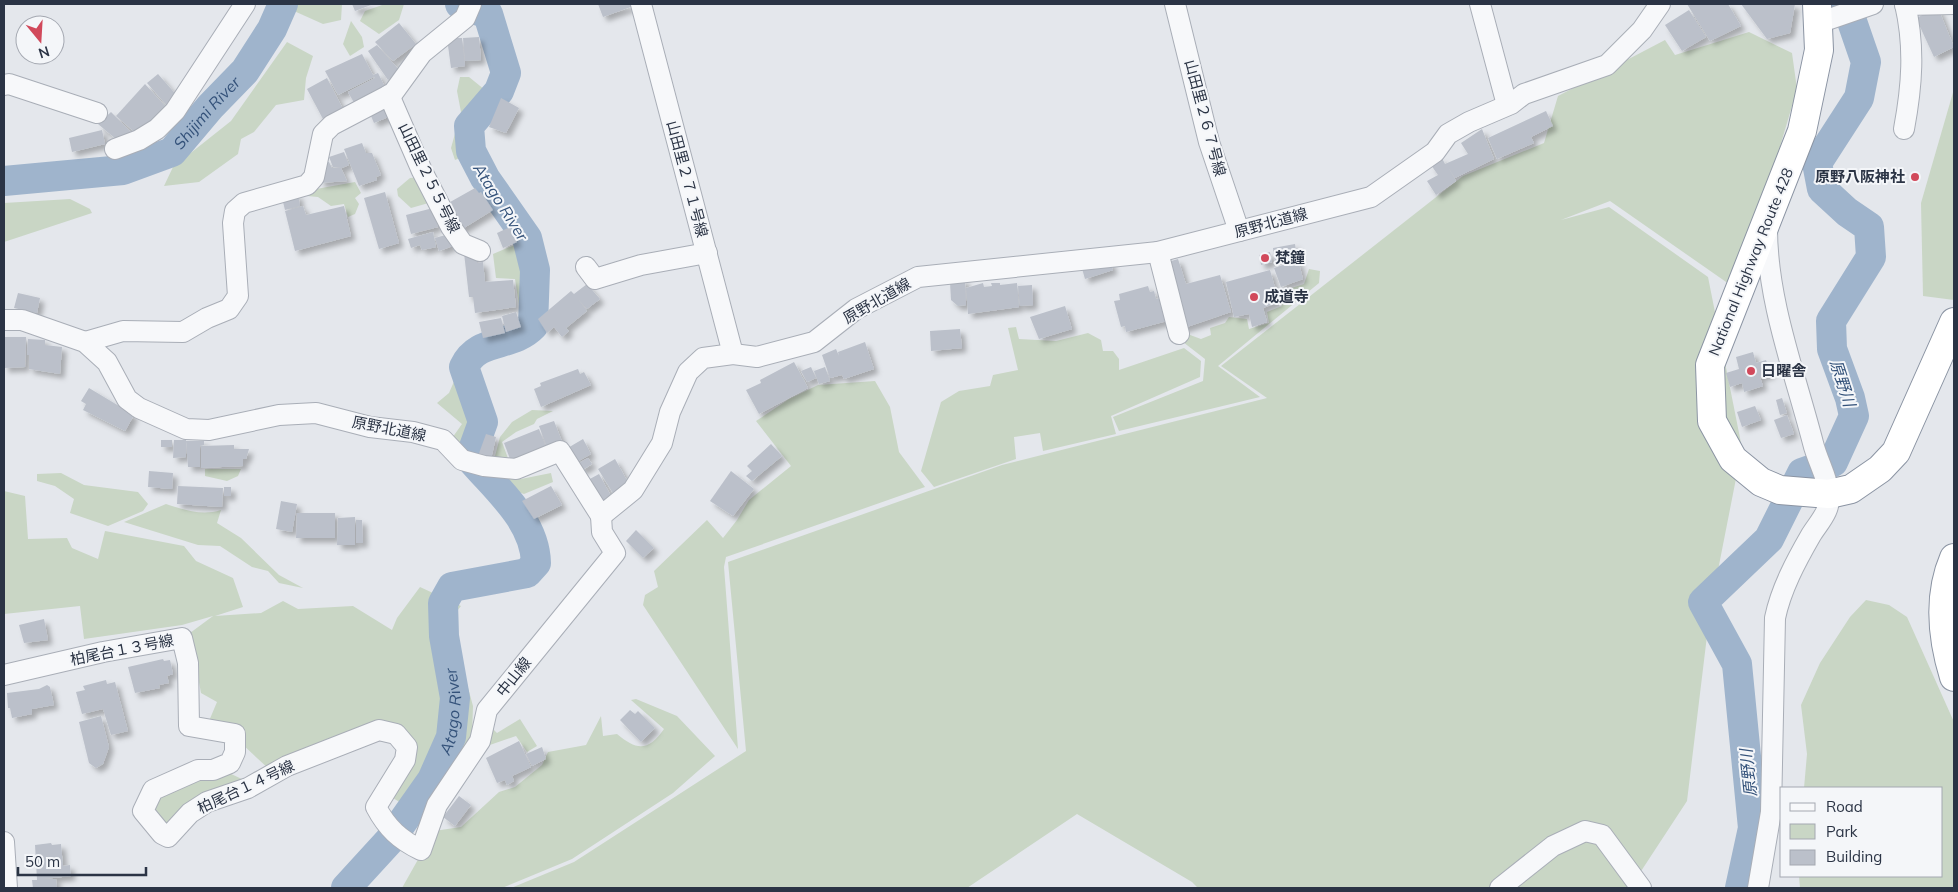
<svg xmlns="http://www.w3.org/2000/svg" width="1958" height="892" viewBox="0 0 1958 892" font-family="Mulish,'Noto Sans JP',sans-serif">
	<defs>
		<filter id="shadow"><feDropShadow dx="4.5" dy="4.5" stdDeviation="2.5" flood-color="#0004"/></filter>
	</defs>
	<rect width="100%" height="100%" fill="#e4e7ec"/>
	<!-- green -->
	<g fill="#c9d6c5">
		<path d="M296,4h46l-1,16 -18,4 -29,-13z"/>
		<path d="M385,4h19l-5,16 -20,14 -19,-13 5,-10z"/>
		<path d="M351,21l11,16 2,10 -14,9 -7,-12z"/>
		<path d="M1749,32l43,21 5,36 -28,95 -40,100 -119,-83 -49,19 48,-13 99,70 34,171 -32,163 -23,190 -57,87h-432l-6,-6 -115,-68 -110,74h-456l63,-26 172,-111 -18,-189 274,-97 265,-67 -46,-32 242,-190 81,-33 14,-47 107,-56 10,15z"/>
		<path d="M287,42l26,14 -7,22 -2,22 -28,5 -22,27 -13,7 -3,15 -39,28 -35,4 9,-19 58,-46z"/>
		<path d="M460,77h9l16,13 -2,13 -17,21 1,31 -12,5 -4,-12 10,-36 -4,-21z"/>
		<path d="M1954,89v211l-31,-4 -2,-93z"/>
		<path d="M421,177l11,25 -21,6 -13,-12 -1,-7 13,-11z"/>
		<path d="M355,182l6,11 -6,5 4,6 -4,10 -7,3 -4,-13 -13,2 -13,-9 -11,-1 -2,-5z"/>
		<path d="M70,199l20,10 2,4 -88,29v-39z"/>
		<path d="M515,233c9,1 11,7 12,16l-7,5 4,13 9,1 -1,28 9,2 -2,10 -18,10 -6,-39 -19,-1 -3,-24 26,-11z"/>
		<path d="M1309,269l11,2 -1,12 -101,83 42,31 -141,34 -6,-14 90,-36 2,-22 -22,-17 -1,-10 19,7 10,-4 -1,-7 15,-5 4,-6 18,2 2,10 20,-6 -2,-11 15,-6 -6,-13 28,-9z"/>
		<path d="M1016,327l3,12 37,2 32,-8 13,7 2,11h10l6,8v11l65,-22 17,13 -1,16 -89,39 5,18 -73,17 -3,-18 -26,4 2,22 -82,28 -13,-16 20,-69 18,-11 31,-5 3,-11 25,-5 -10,-42z"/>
		<path d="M459,370l11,2c14,36 26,48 5,84l-25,-15 12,-17 -25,-21 12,-10z"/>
		<path d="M875,381l15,26 9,45 26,35 -199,70 -2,10 14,182 -95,-144 2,-10 13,-8 -4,-16 53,-51 16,18 14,-18 12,-20 42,-34 -35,-45 33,-22 29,-14z"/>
		<path d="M532,410l21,1 -16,8 -3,5 -18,8 -14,10 8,22 -16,-4 6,-23 12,-15z"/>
		<path d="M205,469h36l-3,7 -11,5 -22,-5z"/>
		<path d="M470,470l46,3 5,6 30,-6 2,9 -29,12 -12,-4 23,31 2,15 -13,4z"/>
		<path d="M61,473l23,12 54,7 10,12 -5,7 -35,15 -38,-13 4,-14 -19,-13 -18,-5v-7z"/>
		<path d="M4,491l21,5 3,43 39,-1 5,10 26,11 7,-28 79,15 12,15 37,17 10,29 -28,9 46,-3 22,-12 15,8 55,-3 39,24 5,-12 23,-31 41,19 -8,10 8,46 12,44 -1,30 -43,84 -41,-25 19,-34 -12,-31 -124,41 -30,-28 -32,-22 8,-19 -16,-9 -11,-60 23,-17 -31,9 -98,14 -4,-33 -76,8z"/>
		<path d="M166,504c19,6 36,12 55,6l-4,13 24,15 38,37 24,13 -24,-5 -11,-12 -16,-4 -32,-21 -22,-1 -74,-23z"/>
		<path d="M1866,600l23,5 18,12 47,105v166h-154l-1,-12h143v-88h-138l3,-34 -6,-49 19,-42 30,-46z"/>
		<path d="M636,699l41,17 38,40 -42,37 -101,66 -70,29h-100l32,-57 27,-4 38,-35 16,-5 27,-22 6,-13 38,-7 15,-29 2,20 14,-2c20,17 32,17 47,-5l-33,-29z"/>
		<path d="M520,719l17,27 -10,6 -11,-16 -32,11 8,-19 5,5z"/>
		<path d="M229,773l15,7 -78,48 -15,-18 8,-18z"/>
	</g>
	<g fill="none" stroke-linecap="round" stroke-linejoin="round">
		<!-- river -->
		<g stroke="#9fb4cc" stroke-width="30">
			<path id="s1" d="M4,181l119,-11 49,-18 38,-45 35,-36 27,-42 11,-25"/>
			<path id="s2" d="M346,888l43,-47 43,-61 19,-43 4,-39 -11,-62 -1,-33 9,-16 75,-14 9,-10c-1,-43 -40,-74 -66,-105l13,-36 -19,-55c14,-30 48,-19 69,-41l2,-56 -8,-32 -42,-60 -14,-27 -2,-25 30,-35 7,-18 -18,-59 -28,-10"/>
			<path d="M1740,888l13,-60 -16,-164 -34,-62 66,-63 33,-66 31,-11 21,-46 -4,-18 -18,-49 -1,-28 40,-64 -2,-30 -22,-15 -25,-23 -5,-26 42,-65 7,-36 -20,-58"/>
		</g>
	</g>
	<!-- building -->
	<g fill="#bbc0ca" filter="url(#shadow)">
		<path d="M352,4h18l1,1 -16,6z"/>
		<path d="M598,4h41l-36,13z"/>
		<path d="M1687,4h41l13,22 -31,15z"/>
		<path d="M1741,4h54l-5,29 -23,6z"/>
		<path d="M1938,8l16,39 -20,10 -18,-39z"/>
		<path d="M1689,10l17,27 -24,14 -17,-26z"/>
		<path d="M399,23l17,21 -23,17 -18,-19z"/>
		<path d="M479,37l2,23 -16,1 -2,-23z"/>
		<path d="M447,38h15l3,28 -14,2z"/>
		<path d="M377,45l23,26 -12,9 -20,-29z"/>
		<path d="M362,54l12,23 -36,18 -13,-24z"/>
		<path d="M378,73l10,20 -31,15 -9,-16 27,-14 -2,-3z"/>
		<path d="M158,74l21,24 -10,10 -22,-25z"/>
		<path d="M327,78l16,31 -20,10 -16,-30z"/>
		<path d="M145,84l21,23 -28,28 -22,-19z"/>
		<path d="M501,98l18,10 -13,25 -17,-6z"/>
		<path d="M386,102l7,13 -19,8 -6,-14z"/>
		<path d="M1546,111l7,15 -22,11 3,6 -37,16 -9,-21z"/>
		<path d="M111,112l22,22 -11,10 -24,-20z"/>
		<path d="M1482,129l12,30 -39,19 -7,-11 8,14 -20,14 -9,-14 11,-6 -7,-10 11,-7 3,6 23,-10 -7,-11z"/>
		<path d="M102,130l3,14 -33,8 -3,-14z"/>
		<path d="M362,143l4,10h6l9,22 -5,2 1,3 -18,6 -15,-37z"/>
		<path d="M344,152l5,13 -7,3 -9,-1 -4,-10z"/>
		<path d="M320,162h9l3,6h9l6,13 -27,2z"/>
		<path d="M475,188l4,5 2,-1 12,18 -34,21 -16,-25z"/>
		<path d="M385,192l14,51 -20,6 -15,-51z"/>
		<path d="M298,194l2,12 -15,4 -3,-12z"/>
		<path d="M303,206l3,9 38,-9 7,30 -56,15 -10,-40z"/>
		<path d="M433,208l5,19 -27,7 -5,-19z"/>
		<path d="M510,227l7,15 -14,6 -6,-15z"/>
		<path d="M433,232l3,15 -14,3 -2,-5 -9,3 -3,-9z"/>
		<path d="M449,234l4,12 -14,5 -4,-13z"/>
		<path d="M1295,244l2,13 -22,4 -2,-13z"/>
		<path d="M477,252v11l6,-1 2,20 28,-2 3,27 -41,6 -2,-16h-4l-5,-44z"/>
		<path d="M1270,252l2,10 -11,3 -2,-10z"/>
		<path d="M1178,259l8,25 34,-9 11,37 -50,17 -20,-65z"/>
		<path d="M1298,260l5,19 -22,8 -7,-19z"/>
		<path d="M1110,261l3,9 -28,9 -4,-14z"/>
		<path d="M1270,270l9,32 -16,6 4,14 -15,5 -3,-13 -15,3 -8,-35z"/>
		<path d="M965,279l1,26 -8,1 -7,-6 -1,-18z"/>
		<path d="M983,283l1,4 8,-1 -1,-3h9v2l17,-2 2,24 -51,7 -2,-26z"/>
		<path d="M587,284l13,15 -13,10 -9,-10 9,12 -21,17 3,3 -7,6 -8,-10 -7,6 -9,-14 33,-28 3,3z"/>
		<path d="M1032,285l1,20 -13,1 -2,-20z"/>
		<path d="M1148,286l2,6 4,-1 2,8 5,-1 6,23 -41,11 -1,-6 -4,1 -7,-26 6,-1 -1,-6z"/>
		<path d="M18,293l22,5 -3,15 -23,-5z"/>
		<path d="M1065,306l7,23 -33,10 -9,-22z"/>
		<path d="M516,312l5,15 -15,5 -4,-16z"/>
		<path d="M501,318l4,15 -22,5 -4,-16z"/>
		<path d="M960,329l2,19 -31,3 -1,-20z"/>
		<path d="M4,337h22l-1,30 -21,1z"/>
		<path d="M28,339l17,1v5l17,2 -2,27 -31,-5v-14h-2z"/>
		<path d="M865,342l9,27 -30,10 -2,-4 -12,3 -8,-23 14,-6 3,7 -1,-4z"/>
		<path d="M1753,352l3,11 10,-3 5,14 -11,3 3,9 -19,6 -2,-9 -12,4 -4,-14 13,-4 -3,-12z"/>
		<path d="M794,362l14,26 -49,26 -13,-24 15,-7 -1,-3z"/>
		<path d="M811,367l5,11 -9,4 -6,-11z"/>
		<path d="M825,367l5,14 -11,3 -5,-13z"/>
		<path d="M578,369l2,5 4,-2 7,13 -50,22 -7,-18 7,-3 -1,-3z"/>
		<path d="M89,388l45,27 -9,16 -42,-21 3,-6 -5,-3z"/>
		<path d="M1782,398l5,15 -7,2 -4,-15z"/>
		<path d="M1755,406l6,14 -19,7 -5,-15z"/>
		<path d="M1787,415l7,19 -13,4 -7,-18z"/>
		<path d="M554,421l9,23 -15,6 -9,-24z"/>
		<path d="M539,429l8,21 -35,14 -8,-21z"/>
		<path d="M486,434l10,3 -5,22 -13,-3z"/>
		<path d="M583,439l8,15 -16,9 -9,-14z"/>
		<rect x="161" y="440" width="11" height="7"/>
		<path d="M174,440h12v17l-13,1z"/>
		<path d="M186,441h18v4l-4,1v21h-12z"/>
		<path d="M771,444l11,12 -30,25 -6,-5 6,-5 -5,-5z"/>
		<path d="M234,445v4h15l-3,10h-3v7l-42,2v-22z"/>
		<path d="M588,458l4,6 -11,7 -4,-7z"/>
		<path d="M615,459l14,25 -16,9 -15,-24z"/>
		<path d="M149,471l24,2 -1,16 -24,-2z"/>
		<path d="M731,471l23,18 -21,27 -23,-15z"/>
		<path d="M599,474l12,22 -12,7 -13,-22z"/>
		<path d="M178,486l45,2 -1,19 -45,-3z"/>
		<path d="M551,486l11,19 -28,14 -12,-18z"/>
		<rect x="224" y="487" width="7" height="9"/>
		<path d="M281,501l16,3 -5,28 -16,-3z"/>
		<path d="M297,513h38v25h-39z"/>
		<path d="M355,517v28h-18l1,-27z"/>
		<path d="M356,520h6l1,23h-7z"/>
		<path d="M636,530l18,18 -11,10 -17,-17z"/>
		<path d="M44,619l4,21 -24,3 -5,-18z"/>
		<path d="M163,659l1,2 6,-1 3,14 -6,2 2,7 -10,2 1,3 -25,5 -7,-26z"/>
		<path d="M106,680l1,4 8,-2 13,49 -17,4 -8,-26 -21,5 -6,-22 9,-2 -2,-4z"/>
		<path d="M47,685l3,2 4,18 -22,4v5l-20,4 -2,-10h-2l-1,-15 32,-4z"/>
		<path d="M630,710l5,4 3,-3 17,17 -14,14 -21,-22z"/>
		<path d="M101,716l8,31 -6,17 -7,4 -7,-5 -10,-41z"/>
		<path d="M519,741l12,26 -19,9 2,5 -7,4 -2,-5 -8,3 -11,-25z"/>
		<path d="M542,747l4,12 -14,7 -6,-12z"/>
		<path d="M459,796l12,9 -16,21 -12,-9z"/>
		<path d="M51,843l1,2 9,-1 2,22 7,-1 1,11 -27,3h12l1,9h-24l-1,-8h5l-2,-35z"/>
	</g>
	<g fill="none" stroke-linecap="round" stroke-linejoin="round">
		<!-- minor casing -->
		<g stroke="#a9aeb7" stroke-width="22">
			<g id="minor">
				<path d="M641,4l92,350"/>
				<path d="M1175,4l34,138 30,89"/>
				<path d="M1480,4l27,101"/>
				<path d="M1905,5l49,-1"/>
				<path d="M1818,23l55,-19"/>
				<path d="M4,85l5,-1 88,29"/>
				<path d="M389,95l33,76 29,56 12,17 17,7"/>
				<path d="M1904,129c8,-43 11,-82 1,-125"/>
				<path d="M115,149l24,-9 18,-11 18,-18 70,-107"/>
				<path d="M1158,252l21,82"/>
				<path d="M586,267l9,12 46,-14 66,-12"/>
				<path d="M4,320h18l63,22 22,20 20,37 12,9 47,21 23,1 70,-15 37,-2 54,14 43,5 30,8 19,20 22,6 32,3 44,-18 41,65 32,-26 29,-47 8,-31 18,-40 15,-14 30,-4 24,3 57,-15 42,-33 62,-32 240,-25 213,-55 64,-45 13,-18 21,-12 42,-18 13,-10 83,-29 35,-35 18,-26"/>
				<path d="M85,342l38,-11 60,1 24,-14 22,-9 9,-13 -5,-73 2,-12 9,-8 63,-18 7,-8 9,-43 9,-9 61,-32 29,-40 43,-35 6,-14"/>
				<path d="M4,675l99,-23 79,-14 6,25 1,63 46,8v18l-5,11 -17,7h-15l-45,20 -10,21 19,23 6,3 22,-24 17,-11 41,-14 39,-22 92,-36 17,4 11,13 -2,13 -29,47c11,21 24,33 45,43l16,-45 43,-64 7,-31 128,-157 -13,-21 -1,-16"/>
				<path d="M4,842l3,46"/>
				<path d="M1500,888l53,-42 32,-15 17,4 39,53"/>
				<path d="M1758,888l13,-76 4,-194c6,-29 21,-57 36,-83 8,-13 20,-24 18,-41 -1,-16 -12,-34 -16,-51 -18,-70 -46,-142 -46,-215"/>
			</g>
		</g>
		<!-- highway casing -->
		<g stroke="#8b94a3" stroke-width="30">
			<g id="highway">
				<path d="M1817,4l2,46 -17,81 -92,234 2,56 21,38 28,23 19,8 49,4 22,-5 29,-20 16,-17 58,-130"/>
				<path d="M1954,558c-16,37 -12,80 0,119"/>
			</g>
		</g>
		<!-- minor -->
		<use href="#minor" stroke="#f7f8fa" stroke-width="20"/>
		<!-- highway -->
		<use href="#highway" stroke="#fff" stroke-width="28"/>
	</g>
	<!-- markers -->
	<g fill="#d1495b" stroke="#f4f6f9" stroke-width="2">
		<circle cx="1915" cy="177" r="5"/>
		<circle cx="1265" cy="258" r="5"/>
		<circle cx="1254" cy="297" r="5"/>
		<circle cx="1751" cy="371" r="5"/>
	</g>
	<g text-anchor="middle" stroke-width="4" stroke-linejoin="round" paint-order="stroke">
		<!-- street labels -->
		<g font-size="15" fill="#2b3445" stroke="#f4f6f9">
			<text transform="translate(1205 118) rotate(75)" y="5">山田里２６７号線</text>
			<text transform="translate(429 178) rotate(64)" y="5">山田里２５５号線</text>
			<text transform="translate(687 179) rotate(75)" y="5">山田里２７１号線</text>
			<text transform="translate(1271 223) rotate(-15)" y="5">原野北道線</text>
			<text transform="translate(1751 262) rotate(-68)" y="5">National Highway Route 428</text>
			<text transform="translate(877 301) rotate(-30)" y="5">原野北道線</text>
			<text transform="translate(389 429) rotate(11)" y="5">原野北道線</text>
			<text transform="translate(122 650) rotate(-11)" y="5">柏尾台１３号線</text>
			<text transform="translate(514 677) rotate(-51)" y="5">中山線</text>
			<text transform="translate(246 787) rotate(-25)" y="5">柏尾台１４号線</text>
		</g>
		<!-- poi labels -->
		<g font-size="15" font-weight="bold" fill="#2b3445" stroke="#f4f6f9" text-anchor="start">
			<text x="1905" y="182" text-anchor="end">原野八阪神社</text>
			<text x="1275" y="263">梵鐘</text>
			<text x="1264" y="302">成道寺</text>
			<text x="1761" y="376">日曜舎</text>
		</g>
		<!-- water labels -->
		<g font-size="16" font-style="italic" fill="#34527a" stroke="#f4f6f9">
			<text dy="6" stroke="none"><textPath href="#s1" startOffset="224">Shijimi River</textPath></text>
			<text transform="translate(501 202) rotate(58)" y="6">Atago River</text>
			<text transform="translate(1843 383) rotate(72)" y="6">原野川</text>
			<text dy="6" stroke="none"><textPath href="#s2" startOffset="211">Atago River</textPath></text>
			<text transform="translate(1748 773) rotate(-96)" y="6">原野川</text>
		</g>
	</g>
	<!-- border -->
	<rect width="1958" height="892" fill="none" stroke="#2b3445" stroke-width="10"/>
	<!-- legend -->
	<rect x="1780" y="787" width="162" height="90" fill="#f4f6f9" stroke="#a4a8b1"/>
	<rect x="1790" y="803" width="25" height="8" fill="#f7f8fa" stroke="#a4a8b1"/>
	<text x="1826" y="812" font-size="15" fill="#2b3445">Road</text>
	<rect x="1790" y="824" width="25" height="15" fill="#c9d6c5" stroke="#a4a8b1"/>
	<text x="1826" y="837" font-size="15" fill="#2b3445">Park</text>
	<rect x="1790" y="850" width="25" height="15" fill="#bbc0ca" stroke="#a4a8b1"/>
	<text x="1826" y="862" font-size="15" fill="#2b3445">Building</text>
	<!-- north arrow -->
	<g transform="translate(40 40) rotate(162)"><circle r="24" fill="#f4f6f9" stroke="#a4a8b1"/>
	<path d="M0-4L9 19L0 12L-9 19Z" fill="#d1495b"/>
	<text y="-8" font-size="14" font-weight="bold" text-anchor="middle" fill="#2b3445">N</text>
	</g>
	<!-- scale -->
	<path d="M18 867v8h128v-8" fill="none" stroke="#2b3445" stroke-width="2.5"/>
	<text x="25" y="867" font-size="15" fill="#2b3445" stroke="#f4f6f9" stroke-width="4" paint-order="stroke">50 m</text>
</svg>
